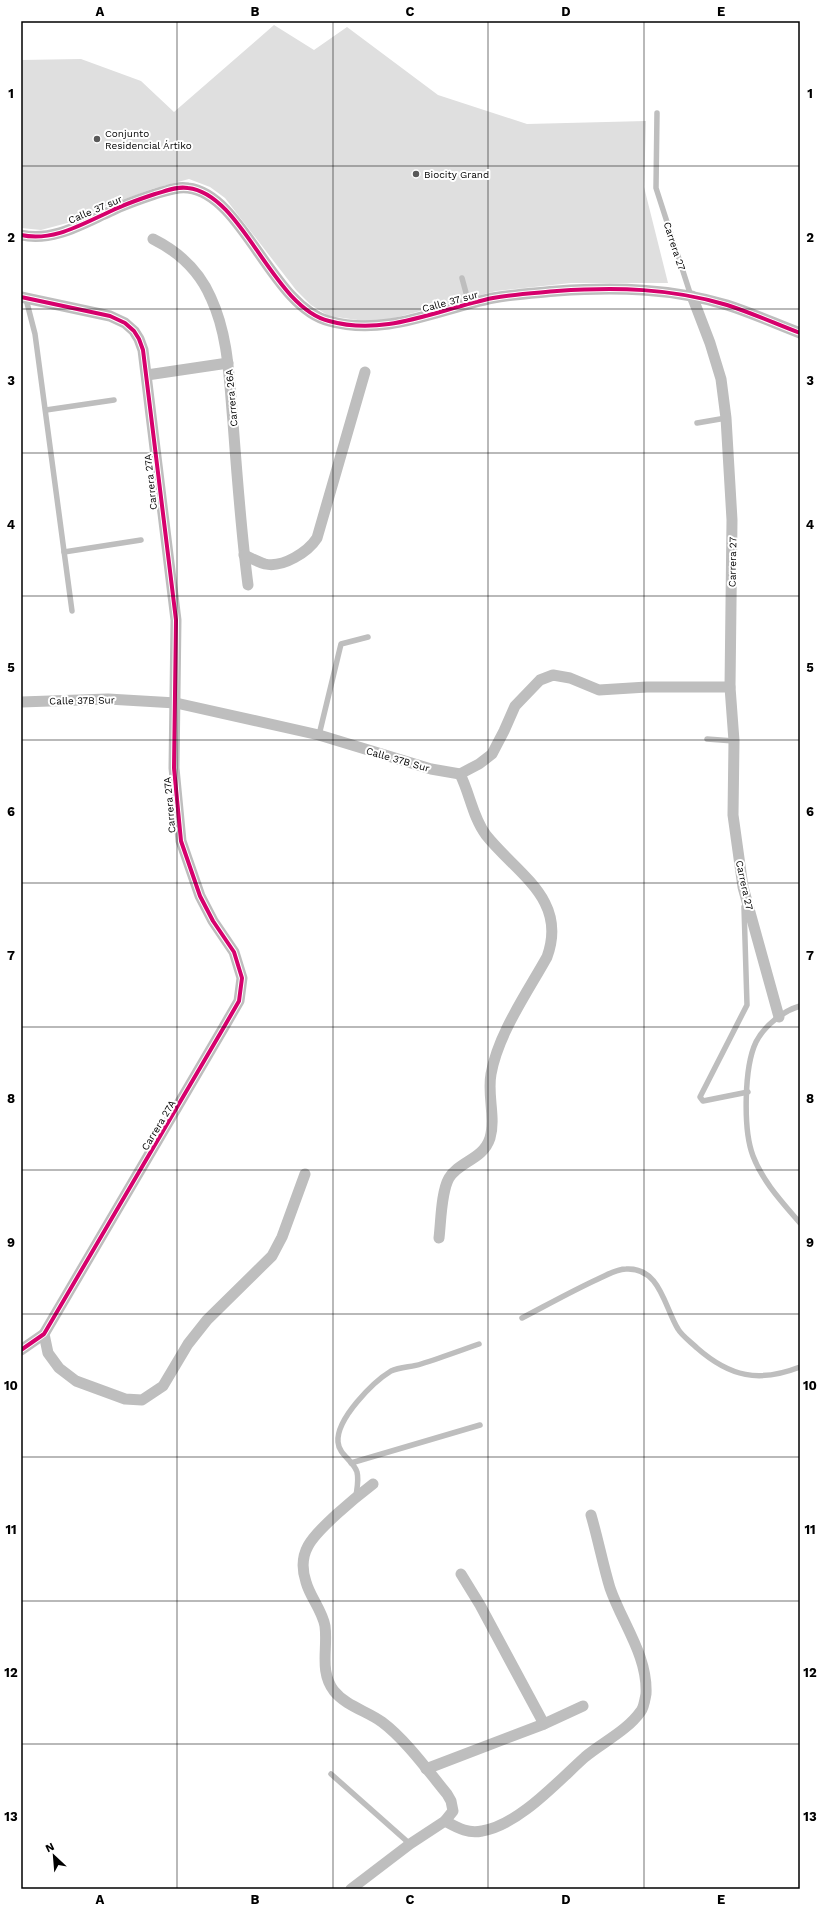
<svg xmlns="http://www.w3.org/2000/svg" width="821" height="1910" viewBox="0 0 821 1910" font-family="'Work Sans',sans-serif">
	<rect width="100%" height="100%" fill="#fff"/>
	<!-- building -->
	<path fill="#dfdfdf" d="M274,25l40,25 33,-23 91,68 89,29 119,-3 -2,66 24,96h-97l-75,8 -102,27 -22,4 -43,-6 -18,-11 -15,-15 -71,-92 -15,-11 -21,-8 -37,10 -46,17 -35,16 -30,8 -20,-2v-168l60,-1 60,22 33,31z"/>
	<g fill="none" stroke-linecap="round" stroke-linejoin="round">
		<!-- lane -->
		<g stroke="#bebebe" stroke-width="5.5">
			<path d="M657,113l-1,75 35,108"/>
			<path d="M462,278l7,26"/>
			<path d="M26,299l9,35 37,277"/>
			<path d="M46,410l68,-10"/>
			<path d="M697,423l29,-5"/>
			<path d="M64,552l77,-12"/>
			<path d="M319,735l22,-91 27,-7"/>
			<path d="M707,739l27,2"/>
			<path d="M744,907l3,98 -47,92 3,4 45,-9"/>
			<path d="M800,1006c-17,5 -36,20 -44,36 -12,25 -13,88 -3,114 10,26 29,46 47,67"/>
			<path d="M522,1318c25,-13 50,-27 76,-39 9,-4 18,-10 28,-10 34,-2 38,37 52,60 4,7 13,13 19,19 33,29 62,35 103,19"/>
			<path d="M351,1463l129,-38"/>
			<path d="M356,1496c1,-8 3,-16 1,-24 -4,-12 -18,-17 -19,-30 -2,-23 35,-60 53,-71 9,-4 21,-4 30,-7 19,-6 38,-13 58,-20"/>
			<path d="M331,1774l79,70"/>
		</g>
		<!-- street -->
		<g stroke="#bebebe" stroke-width="11">
			<path d="M21,235c32,7 61,-11 90,-24 14,-7 29,-12 44,-17 11,-3 22,-8 33,-6 55,6 84,119 141,133 57,16 109,-12 164,-23 21,-4 43,-5 64,-7 59,-4 114,-3 170,14 25,8 49,19 73,28"/>
			<path d="M153,239c26,13 46,31 58,59 18,39 18,82 22,124 4,54 8,109 15,163"/>
			<path d="M692,296l18,47 11,36 5,39 6,102 -2,167 4,54 -1,74 10,72 36,130"/>
			<path d="M21,297l89,19 15,7 9,8 5,8 4,11 33,270 -2,148 7,73 19,55 13,25 21,31 8,26 -3,23 -15,26 -180,307 -23,16"/>
			<path d="M147,375l81,-12"/>
			<path d="M244,555c7,3 14,7 21,9 18,4 43,-12 52,-26l48,-166"/>
			<path d="M21,702l87,-3 68,4 143,32 112,34 29,5 19,-10 13,-10 12,-23 11,-25 25,-26 13,-5 17,3 29,12 48,-3h83"/>
			<path d="M439,1238c2,-16 2,-46 10,-60 10,-17 34,-18 41,-40 6,-20 -3,-43 1,-64 7,-40 36,-81 56,-117 21,-58 -30,-83 -61,-122 -13,-17 -16,-41 -26,-61"/>
			<path d="M44,1334l4,19 11,15 17,13 49,18 17,1 21,-14 25,-42 19,-24 65,-64 10,-19 23,-63"/>
			<path d="M461,1574l19,31 64,119"/>
			<path d="M426,1769l118,-45 39,-18"/>
			<path d="M445,1821c13,7 23,13 37,10 37,-6 76,-50 103,-74 18,-15 42,-26 56,-46 3,-4 4,-12 5,-17 2,-38 -24,-71 -36,-106 -7,-23 -12,-49 -19,-73"/>
			<path d="M351,1889l59,-45 35,-23 8,-10 -2,-10 -4,-7c-18,-22 -42,-55 -65,-72 -15,-11 -36,-16 -48,-31 -15,-20 -6,-42 -9,-65 -3,-16 -15,-29 -19,-44 -4,-12 -4,-25 2,-36 9,-17 48,-49 65,-62"/>
		</g>
		<!-- cycleway casing -->
		<g stroke="#fff" stroke-width="6">
			<g id="cycleway">
				<path d="M21,235c32,7 61,-11 90,-24 14,-7 29,-12 44,-17 11,-3 22,-8 33,-6 55,6 84,119 141,133 57,16 109,-12 164,-23 21,-4 43,-5 64,-7 59,-4 114,-3 170,14 25,8 49,19 73,28"/>
				<path d="M21,297l89,19 15,7 9,8 5,8 4,11 33,270 -2,148 7,73 19,55 13,25 21,31 8,26 -3,23 -15,26 -180,307 -23,16"/>
			</g>
		</g>
		<!-- cycleway -->
		<use href="#cycleway" stroke="#d6006c" stroke-width="4"/>
	</g>
	<!-- grid -->
	<path fill="none" stroke="#000" stroke-width="1" stroke-opacity="0.55" d="M177,21v1868M333,21v1868M488,21v1868M644,21v1868M21,166h779M21,309h779M21,453h779M21,596h779M21,740h779M21,883h779M21,1027h779M21,1170h779M21,1314h779M21,1457h779M21,1601h779M21,1744h779"/>
	<!-- markers -->
	<g fill="#595959" stroke="#fff" stroke-width="1.5">
		<circle cx="97" cy="139" r="4"/>
		<circle cx="416" cy="174" r="4"/>
	</g>
	<g text-anchor="middle" stroke-width="4" stroke-linejoin="round" paint-order="stroke">
		<!-- poi labels -->
		<g font-size="10" fill="#000" stroke="#fff" text-anchor="start">
			<text x="105" y="137">Conjunto<tspan x="105" dy="12">Residencial Ártiko</tspan></text>
			<text x="424" y="178">Biocity Grand</text>
		</g>
		<!-- street labels -->
		<g font-size="10" fill="#000" stroke="#fff">
			<text transform="translate(95 209) rotate(-23)" y="4">Calle 37 sur</text>
			<text transform="translate(675 246) rotate(72)" y="4">Carrera 27</text>
			<text transform="translate(450 301) rotate(-15)" y="4">Calle 37 sur</text>
			<text transform="translate(231 398) rotate(-95)" y="4">Carrera 26A</text>
			<text transform="translate(150 482) rotate(-96)" y="4">Carrera 27A</text>
			<text transform="translate(732 562) rotate(-89)" y="4">Carrera 27</text>
			<text transform="translate(82 700) rotate(-1)" y="4">Calle 37B Sur</text>
			<text transform="translate(398 759) rotate(16)" y="4">Calle 37B Sur</text>
			<text transform="translate(169 805) rotate(-95)" y="4">Carrera 27A</text>
			<text transform="translate(745 885) rotate(78)" y="4">Carrera 27</text>
			<text transform="translate(158 1125) rotate(-59)" y="4">Carrera 27A</text>
		</g>
	</g>
	<!-- border -->
	<rect width="821" height="1910" fill="none" stroke="#ffffff" stroke-width="44"/>
	<!-- north arrow -->
	<g transform="translate(54 1856) rotate(334)" stroke="#ffffff" stroke-width="3" paint-order="stroke">
	<path d="M0-3L7 15L0 10L-7 15Z" fill="#000000"/>
	<text y="-6" font-size="11" font-weight="bold" text-anchor="middle" fill="#000000">N</text>
	</g>
	<rect x="22" y="22" width="777" height="1866" fill="none" stroke="#000" stroke-width="1.5"/>
	<g font-size="13" text-anchor="middle" font-weight="bold" fill="#000">
		<text x="100" y="16">A</text>
		<text x="255" y="16">B</text>
		<text x="410" y="16">C</text>
		<text x="566" y="16">D</text>
		<text x="721" y="16">E</text>
		<text x="11" y="98">1</text>
		<text x="810" y="98">1</text>
		<text x="11" y="242">2</text>
		<text x="810" y="242">2</text>
		<text x="11" y="385">3</text>
		<text x="810" y="385">3</text>
		<text x="11" y="529">4</text>
		<text x="810" y="529">4</text>
		<text x="11" y="672">5</text>
		<text x="810" y="672">5</text>
		<text x="11" y="816">6</text>
		<text x="810" y="816">6</text>
		<text x="11" y="960">7</text>
		<text x="810" y="960">7</text>
		<text x="11" y="1103">8</text>
		<text x="810" y="1103">8</text>
		<text x="11" y="1247">9</text>
		<text x="810" y="1247">9</text>
		<text x="11" y="1390">10</text>
		<text x="810" y="1390">10</text>
		<text x="11" y="1534">11</text>
		<text x="810" y="1534">11</text>
		<text x="11" y="1677">12</text>
		<text x="810" y="1677">12</text>
		<text x="11" y="1821">13</text>
		<text x="810" y="1821">13</text>
		<text x="100" y="1904">A</text>
		<text x="255" y="1904">B</text>
		<text x="410" y="1904">C</text>
		<text x="566" y="1904">D</text>
		<text x="721" y="1904">E</text>
	</g>
</svg>
